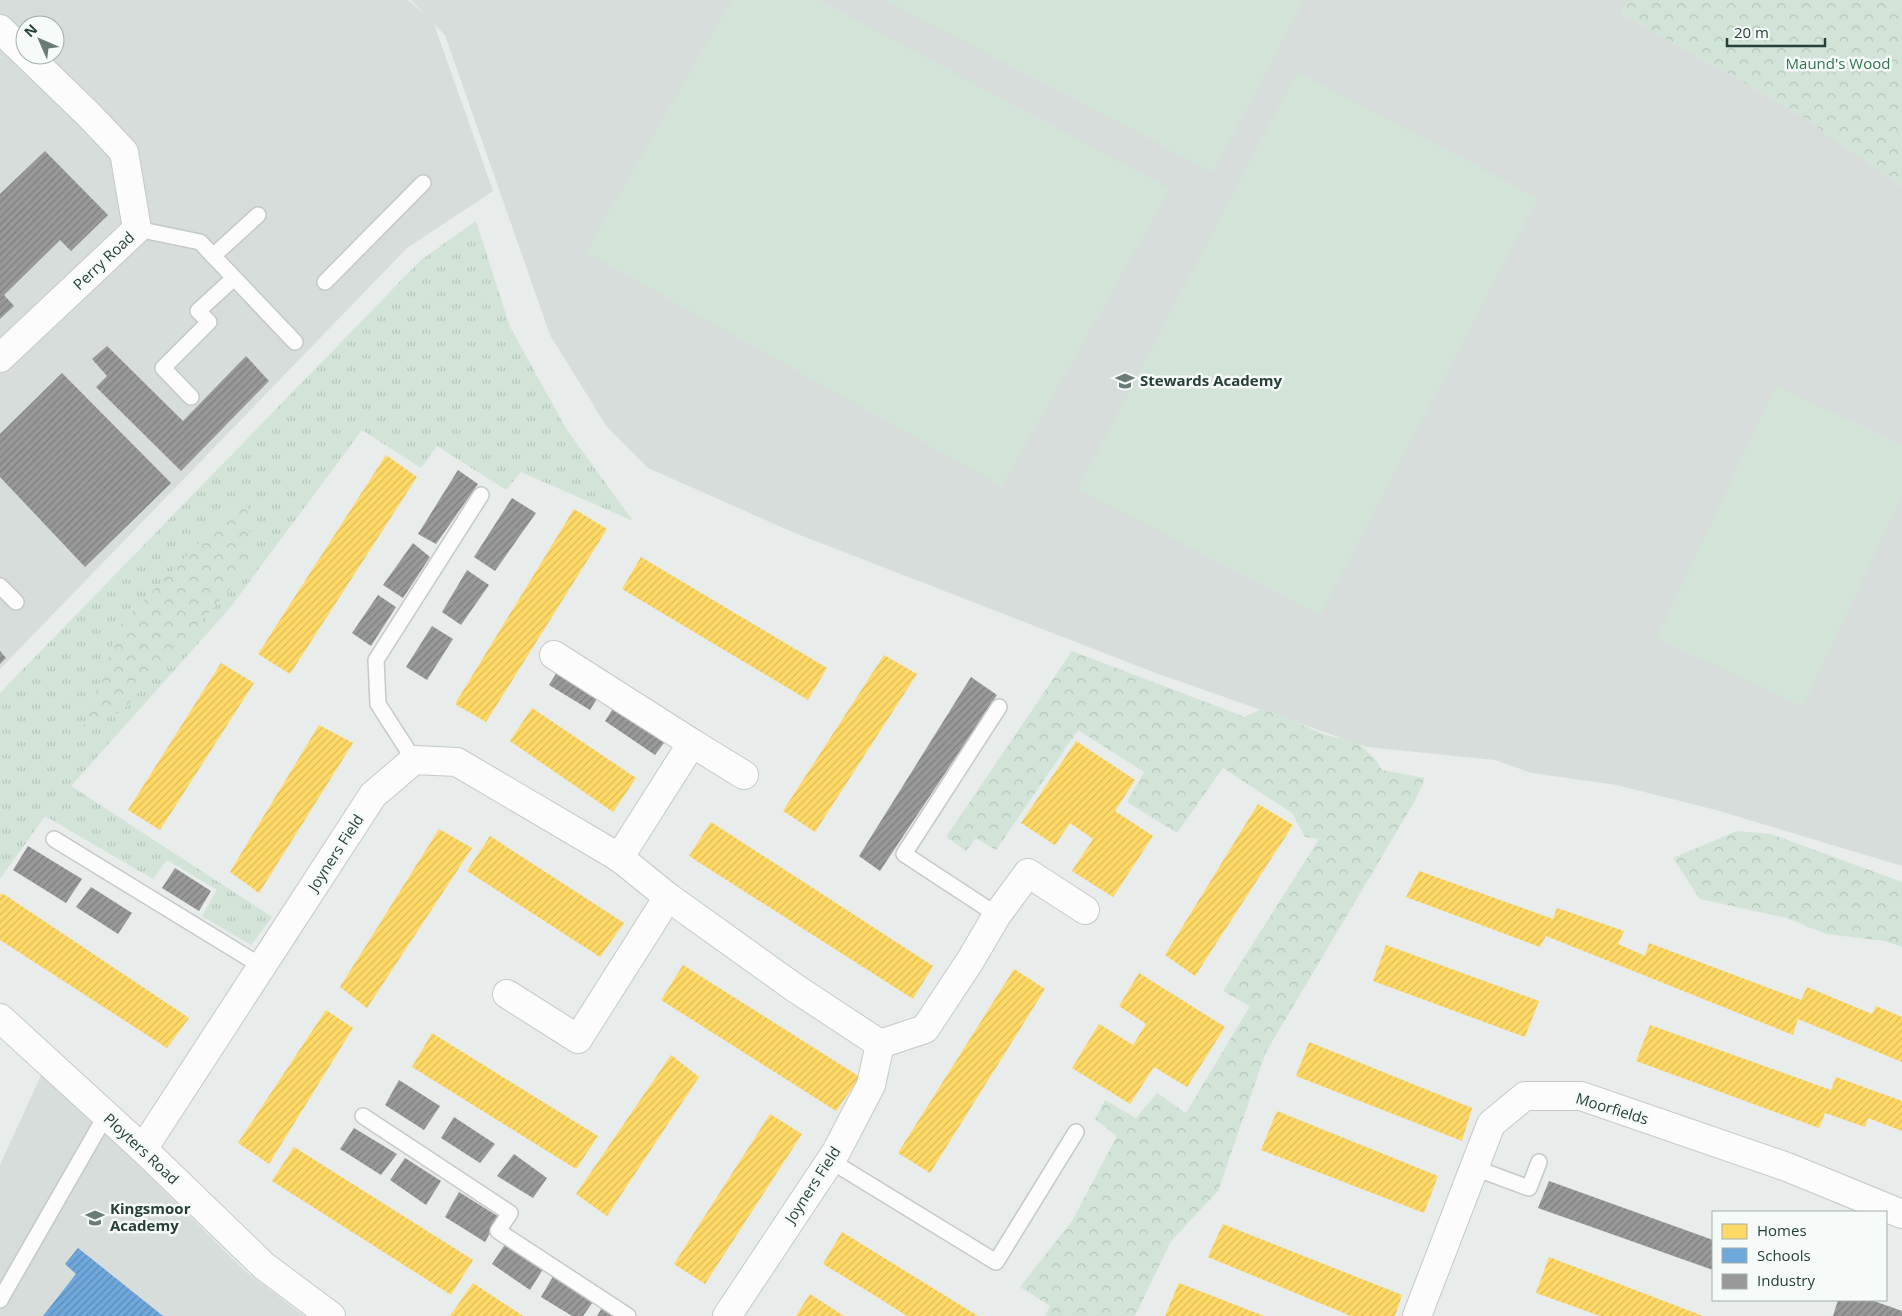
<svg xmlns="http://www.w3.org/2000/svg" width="1902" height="1316" viewBox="0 0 1902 1316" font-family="'Open Sans',sans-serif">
	<defs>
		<pattern id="grass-tufts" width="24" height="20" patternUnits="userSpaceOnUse" patternTransform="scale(1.25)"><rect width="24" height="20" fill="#d2e4d8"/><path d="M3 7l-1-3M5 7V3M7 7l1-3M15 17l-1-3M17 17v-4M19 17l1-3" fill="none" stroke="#b4c5ba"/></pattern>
		<pattern id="forest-crowns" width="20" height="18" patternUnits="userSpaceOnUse" patternTransform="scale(1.25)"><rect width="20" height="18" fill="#d2e4d8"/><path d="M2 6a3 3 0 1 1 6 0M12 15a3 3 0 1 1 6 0" fill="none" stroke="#b4c5ba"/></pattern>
		<pattern id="homes-hatch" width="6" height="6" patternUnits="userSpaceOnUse" patternTransform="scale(1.25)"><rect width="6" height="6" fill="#ffd966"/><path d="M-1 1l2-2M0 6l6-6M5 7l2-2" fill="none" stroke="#dabb59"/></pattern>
		<pattern id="schools-hatch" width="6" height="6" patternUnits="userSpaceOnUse" patternTransform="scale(1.25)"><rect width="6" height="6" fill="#6fa8dc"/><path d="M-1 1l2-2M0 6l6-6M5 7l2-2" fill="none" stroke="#5b8ab3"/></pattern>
		<pattern id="industry-hatch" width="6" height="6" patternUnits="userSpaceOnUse" patternTransform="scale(1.25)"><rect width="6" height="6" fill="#999"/><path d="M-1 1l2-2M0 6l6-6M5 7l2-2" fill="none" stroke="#7d7e7e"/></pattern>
	</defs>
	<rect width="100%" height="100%" fill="#e8ecea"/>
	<!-- built -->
	<g fill="#d6ddda" fill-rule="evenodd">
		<path d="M0,0h408l18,15 -15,-15h1218l-8,13 173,98 108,75v680l-186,-56 -99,-25 -85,-12 -37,-13 -128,-13 -214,-75 -358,-139 -147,-65 -41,-41 -57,-92 -105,-300 -11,-11 59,167 -86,57 -407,421zM25,25h30v30h-30z"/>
		<path d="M43,1071l202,200 59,45h-304v-151z"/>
	</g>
	<!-- grass -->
	<path fill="url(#grass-tufts)" d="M476,221l34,106 57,103 66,91 -112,-49 -15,18 -69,-44 -16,22 -59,-38 -133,179 -158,177 201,131 -21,28 -49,-29 15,-26 -50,-30 -14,19 -108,-63 -45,63v-186l421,-433z"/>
	<!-- forest -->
	<g fill="url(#forest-crowns)">
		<path d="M1629,0h273v186l-108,-75 -173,-98z"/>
		<path d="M246,499l7,64 -131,148 -39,16 38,-103 107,-111z"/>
		<path d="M1072,651l173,66 18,-9 60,26 35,9 18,17 6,10 43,8 -9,21 -150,253 -48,139 -47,50 -36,75h-90l5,-10 -30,-19 52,-66 45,-85 -22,-17 10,-19 31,18 21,-25 29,20 64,-107 -27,-15 96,-152 -14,-2 -13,-24 -69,-45 -46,65 -50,-31 17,-30 -66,-42 -82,120 -20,-12 -10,13 -20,-14z"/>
		<path d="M1737,831l34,3 131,48v65l-17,-6 -59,-7 -39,-16 -87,-19 -27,-41z"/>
	</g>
	<!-- pitch -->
	<g fill="#d2e4d8">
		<path d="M732,0h87l351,189 -168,297 -416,-234z"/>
		<path d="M885,0h419l-91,172z"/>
		<path d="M1297,72l241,126 -218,417 -242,-126z"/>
		<path d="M1776,386l126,59v51l-99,210 -146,-68z"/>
	</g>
	<!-- homes -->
	<g fill="url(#homes-hatch)">
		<path d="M386,455l31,22 -127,197 -32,-20z"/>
		<path d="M574,509l33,20 -121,193 -31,-18z"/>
		<path d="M641,557l186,111 -19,32 -186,-111z"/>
		<path d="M884,655l33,19 -102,158 -32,-21z"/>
		<path d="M221,663l33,20 -94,147 -32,-20z"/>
		<path d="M532,708l104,70 -23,34 -103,-71z"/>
		<path d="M319,725l34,18 -94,150 -29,-21z"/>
		<path d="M1076,741l59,39 -20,31 38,25 -40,61 -41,-26 21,-32 -23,-16 -15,22 -34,-22z"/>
		<path d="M1258,804l35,21 -98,151 -30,-21z"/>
		<path d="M711,822l222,144 -20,33 -224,-143z"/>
		<path d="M439,829l33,19 -105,160 -27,-21z"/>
		<path d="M490,836l134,87 -24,34 -133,-86z"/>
		<path d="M1419,871l134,48 4,-11 67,23 -6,13 27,12 4,-13 152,57 6,-13 65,27 4,-8 26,11v45l-104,-43 -5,16 -247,-99 -6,11 -134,-50z"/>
		<path d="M2,893l187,125 -22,30 -167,-108v-45z"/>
		<path d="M1386,945l153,56 -14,36 -152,-56z"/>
		<path d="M683,965l177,112 -24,34 -175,-111z"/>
		<path d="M1014,969l31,20 -115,184 -32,-20z"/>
		<path d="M1139,973l86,54 -38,60 -33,-20 -24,37 -58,-36 27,-44 34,21 13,-21 -27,-18z"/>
		<path d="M326,1010l27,18 -84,136 -31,-21z"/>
		<path d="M1650,1025l181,65 5,-13 66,24v30l-34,-13 -3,9 -40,-14 -6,15 -183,-67z"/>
		<path d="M432,1033l166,103 -22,33 -164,-102z"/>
		<path d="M1309,1042l163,66 -10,33 -166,-65z"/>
		<path d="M671,1055l28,22 -92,139 -31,-22z"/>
		<path d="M1277,1111l161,65 -14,37 -163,-63z"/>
		<path d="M770,1114l32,20 -97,150 -31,-20z"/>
		<path d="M294,1147l179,113 -22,35 -179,-114z"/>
		<path d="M1223,1224l179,71 -7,21h-44l-143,-59z"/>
		<path d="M842,1232l26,16 110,68h-71l-33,-21 -51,-31z"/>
		<path d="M1549,1257l154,59h-103l-64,-23z"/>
		<path d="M473,1283l50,33h-73z"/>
		<path d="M1179,1283l85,33h-99z"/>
		<path d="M810,1294l34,22h-48z"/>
	</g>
	<!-- schools -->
	<path fill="url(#schools-hatch)" d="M78,1248l85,68h-120l33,-42 -11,-10z"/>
	<!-- industry -->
	<g fill="url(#industry-hatch)">
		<path d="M45,151l63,64 -37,36 -11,-11 -56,55 10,11 -14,13v-125z"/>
		<path d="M107,346l76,75 63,-65 23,25 -88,90 -85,-84 11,-11 -15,-17z"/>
		<path d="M62,373l109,110 -86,84 -85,-90v-43z"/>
		<path d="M458,470l20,14 -42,60 -18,-10z"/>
		<path d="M512,498l24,15 -41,58 -21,-14z"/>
		<path d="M413,543l17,14 -27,41 -20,-13z"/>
		<path d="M467,570l22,15 -28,40 -19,-13z"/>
		<path d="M378,595l18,12 -25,39 -19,-13z"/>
		<path d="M432,626l21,13 -26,41 -21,-13z"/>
		<path d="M0,651l6,7 -6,6z"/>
		<path d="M563,662l41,25 -14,23 -41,-25z"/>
		<path d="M971,677l26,18 -117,176 -21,-15z"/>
		<path d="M620,698l52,34 -17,23 -50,-34z"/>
		<path d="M28,846l54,33 -16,24 -53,-33z"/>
		<path d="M175,868l36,23 -12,20 -37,-23z"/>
		<path d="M91,887l41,26 -14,21 -42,-27z"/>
		<path d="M399,1080l41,26 -16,24 -39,-25z"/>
		<path d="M454,1117l41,27 -15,19 -39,-25z"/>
		<path d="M354,1128l43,26 -16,21 -41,-26z"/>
		<path d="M514,1154l33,24 -14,20 -36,-22z"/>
		<path d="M405,1158l36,23 -15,24 -36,-25z"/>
		<path d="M1549,1181l164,59v30l-175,-62z"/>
		<path d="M459,1192l40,25 -14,25 -40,-25z"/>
		<path d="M506,1243l39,23 -15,24 -38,-26z"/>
		<path d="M555,1273l40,26 -12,17h-11l-31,-19z"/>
		<path d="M1838,1300h33l31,11v5h-69z"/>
		<path d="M605,1303l19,13h-27z"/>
	</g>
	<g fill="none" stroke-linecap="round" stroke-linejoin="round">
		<!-- service casing -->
		<g stroke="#c5c9c7" stroke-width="18">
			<g id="service">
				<path d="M137,229l63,13 95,100"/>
				<path d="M213,256l45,-41"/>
				<path d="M325,282l98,-99"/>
				<path d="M191,397l-28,-29 46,-46 -11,-11 36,-33"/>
				<path d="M0,586l16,16"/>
				<path d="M414,760l-36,-56 -2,-44 105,-165"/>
				<path d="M54,839l209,128"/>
				<path d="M997,915l-93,-61 95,-147"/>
				<path d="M363,1116l147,97 -12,18 130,85"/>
				<path d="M831,1161l165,101 80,-130"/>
				<path d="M1475,1168l54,20 10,-26"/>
				<path d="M0,1300l106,-185"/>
			</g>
		</g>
		<!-- minor casing -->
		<g stroke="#c5c9c7" stroke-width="30">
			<g id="minor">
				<path d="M0,29l25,24"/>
				<path d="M0,358l137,-129 -13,-77 -35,-37 -62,-60"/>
				<path d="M554,655l138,88 -73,115"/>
				<path d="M692,743l52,32"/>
				<path d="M507,994l71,45 90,-142"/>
				<path d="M0,1018l143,131 121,117 67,50"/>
				<path d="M880,1044l45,-15 45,-68 27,-46 31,-42 57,37"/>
				<path d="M143,1149l230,-354 41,-35 43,2 163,96 48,39 127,91 85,56 -9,41 -35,67 -109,164"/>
				<path d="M1417,1316l74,-192 34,-28h56l206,71 115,47"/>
			</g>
		</g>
		<!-- service -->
		<use href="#service" stroke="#fcfcfc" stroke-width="15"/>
		<!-- minor -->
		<use href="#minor" stroke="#fcfcfc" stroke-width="28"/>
	</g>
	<!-- icons -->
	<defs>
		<g id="school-bare" transform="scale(1.5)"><path d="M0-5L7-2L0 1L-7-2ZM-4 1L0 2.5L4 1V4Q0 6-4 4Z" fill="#6a7c77" stroke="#f6faf9" stroke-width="2.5" paint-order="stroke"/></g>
	</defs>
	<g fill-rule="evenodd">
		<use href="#school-bare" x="1125" y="381"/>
		<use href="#school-bare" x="95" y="1218"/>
	</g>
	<g text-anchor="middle" stroke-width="5" stroke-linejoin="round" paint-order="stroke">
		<!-- park labels -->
		<g font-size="15" fill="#32744e" stroke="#f6faf9">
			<text x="1838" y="69">Maund's Wood</text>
		</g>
		<!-- street labels -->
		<g font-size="15" fill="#263f39" stroke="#f6faf9">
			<text transform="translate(104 261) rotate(-43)" y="5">Perry Road</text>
			<text transform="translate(336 853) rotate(-57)" y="5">Joyners Field</text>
			<text transform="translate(1612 1109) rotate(17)" y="5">Moorfields</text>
			<text transform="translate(141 1149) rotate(43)" y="5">Ployters Road</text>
			<text transform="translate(813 1185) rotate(-57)" y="5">Joyners Field</text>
		</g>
		<!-- poi labels -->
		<g font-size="15" font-weight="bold" fill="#263f39" stroke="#f6faf9" text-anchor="start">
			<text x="1140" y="386">Stewards Academy</text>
			<text x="110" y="1214">Kingsmoor<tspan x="110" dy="17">Academy</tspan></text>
		</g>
	</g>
	<!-- legend -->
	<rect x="1712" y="1211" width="175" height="90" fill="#f6faf9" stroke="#a3afac"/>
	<rect x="1722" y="1224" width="25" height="15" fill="#ffd966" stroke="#a3afac"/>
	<text x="1757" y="1236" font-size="15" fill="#263f39">Homes</text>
	<rect x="1722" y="1248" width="25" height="15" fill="#6fa8dc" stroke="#a3afac"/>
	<text x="1757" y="1261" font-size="15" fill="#263f39">Schools</text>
	<rect x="1722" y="1274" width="25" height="15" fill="#999999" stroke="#a3afac"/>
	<text x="1757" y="1286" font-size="15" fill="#263f39">Industry</text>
	<!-- north arrow -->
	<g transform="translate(40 40) rotate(315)"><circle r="24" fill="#f6faf9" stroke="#a3afac"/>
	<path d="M0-4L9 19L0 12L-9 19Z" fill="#6a7c77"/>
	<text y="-8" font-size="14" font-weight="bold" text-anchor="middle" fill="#263f39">N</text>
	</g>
	<!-- scale -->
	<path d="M1727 38v8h98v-8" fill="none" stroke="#263f39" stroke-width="2.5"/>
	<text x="1734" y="38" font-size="15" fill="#263f39" stroke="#f6faf9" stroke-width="4" paint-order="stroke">20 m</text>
</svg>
